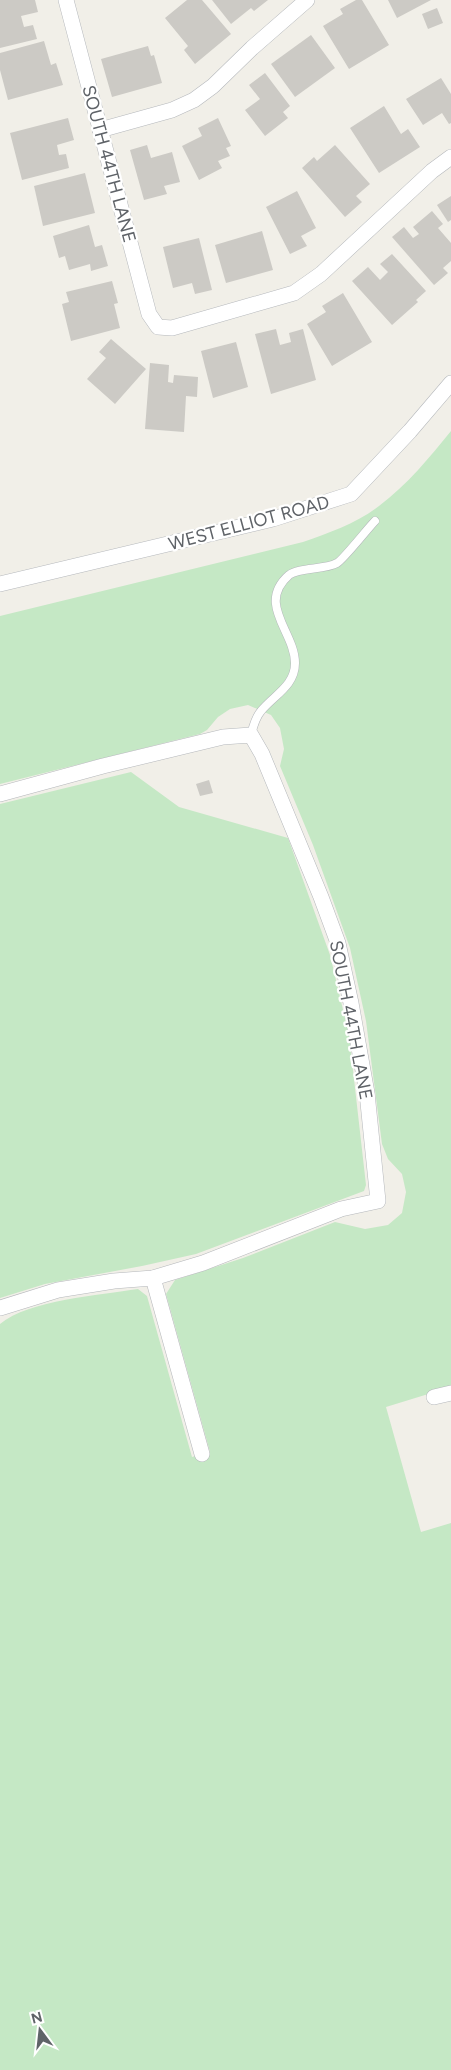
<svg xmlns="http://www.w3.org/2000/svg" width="451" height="2070" viewBox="0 0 451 2070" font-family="Figtree,sans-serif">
	<rect width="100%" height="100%" fill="#f1efe8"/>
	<!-- green -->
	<g fill="#c5e8c5">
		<path d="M451,431v956l-65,20 35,125 30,-9v547h-451v-746c29,-24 100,-29 138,-35l9,7 45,161 18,-5 -44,-158 9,-14 68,-22 92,-36 30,7 23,-4 14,-12 4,-21 -4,-18 -14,-15 -6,-15 -16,-123 -16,-73 -37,-103 -33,-79 4,-17 -4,-21 -9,-13 -23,-10 -18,4 -12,8 -11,13 -7,4 -200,50v-168l303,-74c26,-9 54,-19 76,-36 28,-21 51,-49 72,-75z"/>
		<path d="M131,772l48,35 109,31 42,117 19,80 17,150 -2,6 -168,63 -54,12 -97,18 -45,14v-494z"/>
	</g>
	<!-- building -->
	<g fill="#cccac5">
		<path d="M0,0h35l3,12 -17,4 3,11 9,-2 4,14 -37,9z"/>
		<path d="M187,0h15l29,34 -36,30 -11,-14 4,-4 -23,-28z"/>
		<path d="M212,0h56l-14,11 -3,-3 -20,16z"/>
		<path d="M356,0h6l27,45 -40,24 -26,-43 20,-12 -3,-5z"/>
		<path d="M388,0h43l-34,18z"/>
		<path d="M437,8l6,15 -15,6 -6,-15z"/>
		<path d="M311,35l24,33 -40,29 -24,-33z"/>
		<path d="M44,41l7,24 5,-2 7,22 -55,15 -8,-30v-17z"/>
		<path d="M148,46l3,10 3,-1 8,28 -50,14 -11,-38z"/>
		<path d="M265,73l25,33 -7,6 5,6 -23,18 -20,-26 15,-11 -11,-14z"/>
		<path d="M441,78l10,16v29l-2,1 -7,-11 -19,12 -17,-26z"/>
		<path d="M384,106l17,28 7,-5 12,18 -41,26 -29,-45z"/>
		<path d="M68,118l6,22 -17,5 2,10 7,-1 3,14 -47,12 -12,-47z"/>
		<path d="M218,118l13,28 -5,2 4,8 -12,5 4,7 -23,12 -17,-34 20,-10 -4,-8z"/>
		<path d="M147,145l4,13 21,-6 8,30 -16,4 3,8 -23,6 -14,-50z"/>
		<path d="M335,145l35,39 -14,12 6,6 -17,15 -43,-49 12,-11 3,4z"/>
		<path d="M85,173l10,40 -52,13 -9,-40z"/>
		<path d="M297,191l19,37 -15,8 6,10 -17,8 -24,-47z"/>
		<path d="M451,196v24l-3,2 -11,-17z"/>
		<path d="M432,211l11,13 -5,4 13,15v18l-8,7 5,5 -14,12 -42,-48 12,-10 9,11 6,-4 -6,-7z"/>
		<path d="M89,225l6,22 7,-2 6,21 -17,5 -1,-7 -21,6 -4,-14 -6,2 -6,-22z"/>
		<path d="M262,231l11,39 -47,13 -11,-38z"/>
		<path d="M199,238l13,52 -17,4 -3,-11 -19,5 -10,-41z"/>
		<path d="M392,254l34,37 -10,9 2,2 -26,23 -40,-44 16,-14 12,13 8,-8 -8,-8z"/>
		<path d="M112,281l6,22 -4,1 6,24 -49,13 -9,-37 7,-2 -3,-10z"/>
		<path d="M343,293l29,49 -40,24 -25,-42 19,-12 -4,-6z"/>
		<path d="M276,329l4,16 11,-3 -2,-9 14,-4 13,51 -45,14 -16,-60z"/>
		<path d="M111,339l35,30 -31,35 -28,-25 19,-21 -7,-6z"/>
		<path d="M236,342l12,45 -35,11 -12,-47z"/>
		<path d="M150,363l19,2 -1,17 5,1 1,-8 24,2 -1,20 -11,-1 -2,36 -39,-3z"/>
		<path d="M209,780l4,13 -13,3 -4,-12z"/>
	</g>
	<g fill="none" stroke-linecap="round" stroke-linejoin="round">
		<!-- lane casing -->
		<g stroke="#b5b8bc" stroke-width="9">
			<path id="lane" d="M251,735c2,-8 4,-17 10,-24 13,-16 34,-25 34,-48 0,-31 -39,-59 -6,-88 10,-8 36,-5 48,-12 6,-3 31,-35 38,-42"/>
		</g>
		<!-- street casing -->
		<g stroke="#b5b8bc" stroke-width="16">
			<g id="street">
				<path d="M66,0l83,314 9,13 14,1 122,-35 27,-19 111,-103 19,-14"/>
				<path d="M100,130l72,-20 22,-10 19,-14 39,-38 55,-48"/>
				<path d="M0,584l273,-65 78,-25 59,-63 41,-48"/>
				<path d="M0,794l103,-28 120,-29 28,-2 11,19 59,143 17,46 13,60 16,90 11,108 -37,8 -138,54 -50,15 -39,3 -56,9 -58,18"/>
				<path d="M153,1278l49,176"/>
				<path d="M434,1397l17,-4"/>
			</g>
		</g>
		<!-- lane -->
		<use href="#lane" stroke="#fff" stroke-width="8"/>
		<!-- street -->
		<use href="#street" stroke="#fff" stroke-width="15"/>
	</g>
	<g text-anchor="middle" stroke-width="4.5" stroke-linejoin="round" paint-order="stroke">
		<!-- street labels -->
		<g font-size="18" fill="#5f6368" stroke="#fff">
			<text transform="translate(109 164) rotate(75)" y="6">SOUTH 44TH LANE</text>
			<text transform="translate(249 523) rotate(-15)" y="6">WEST ELLIOT ROAD</text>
			<text transform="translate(351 1020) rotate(79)" y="6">SOUTH 44TH LANE</text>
		</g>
	</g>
	<!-- north arrow -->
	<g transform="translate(40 2030) rotate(345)" stroke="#ffffff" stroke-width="4" paint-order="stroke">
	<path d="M0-4L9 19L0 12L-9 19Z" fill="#5f6368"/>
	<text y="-8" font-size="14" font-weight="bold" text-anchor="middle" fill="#5f6368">N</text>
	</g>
</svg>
